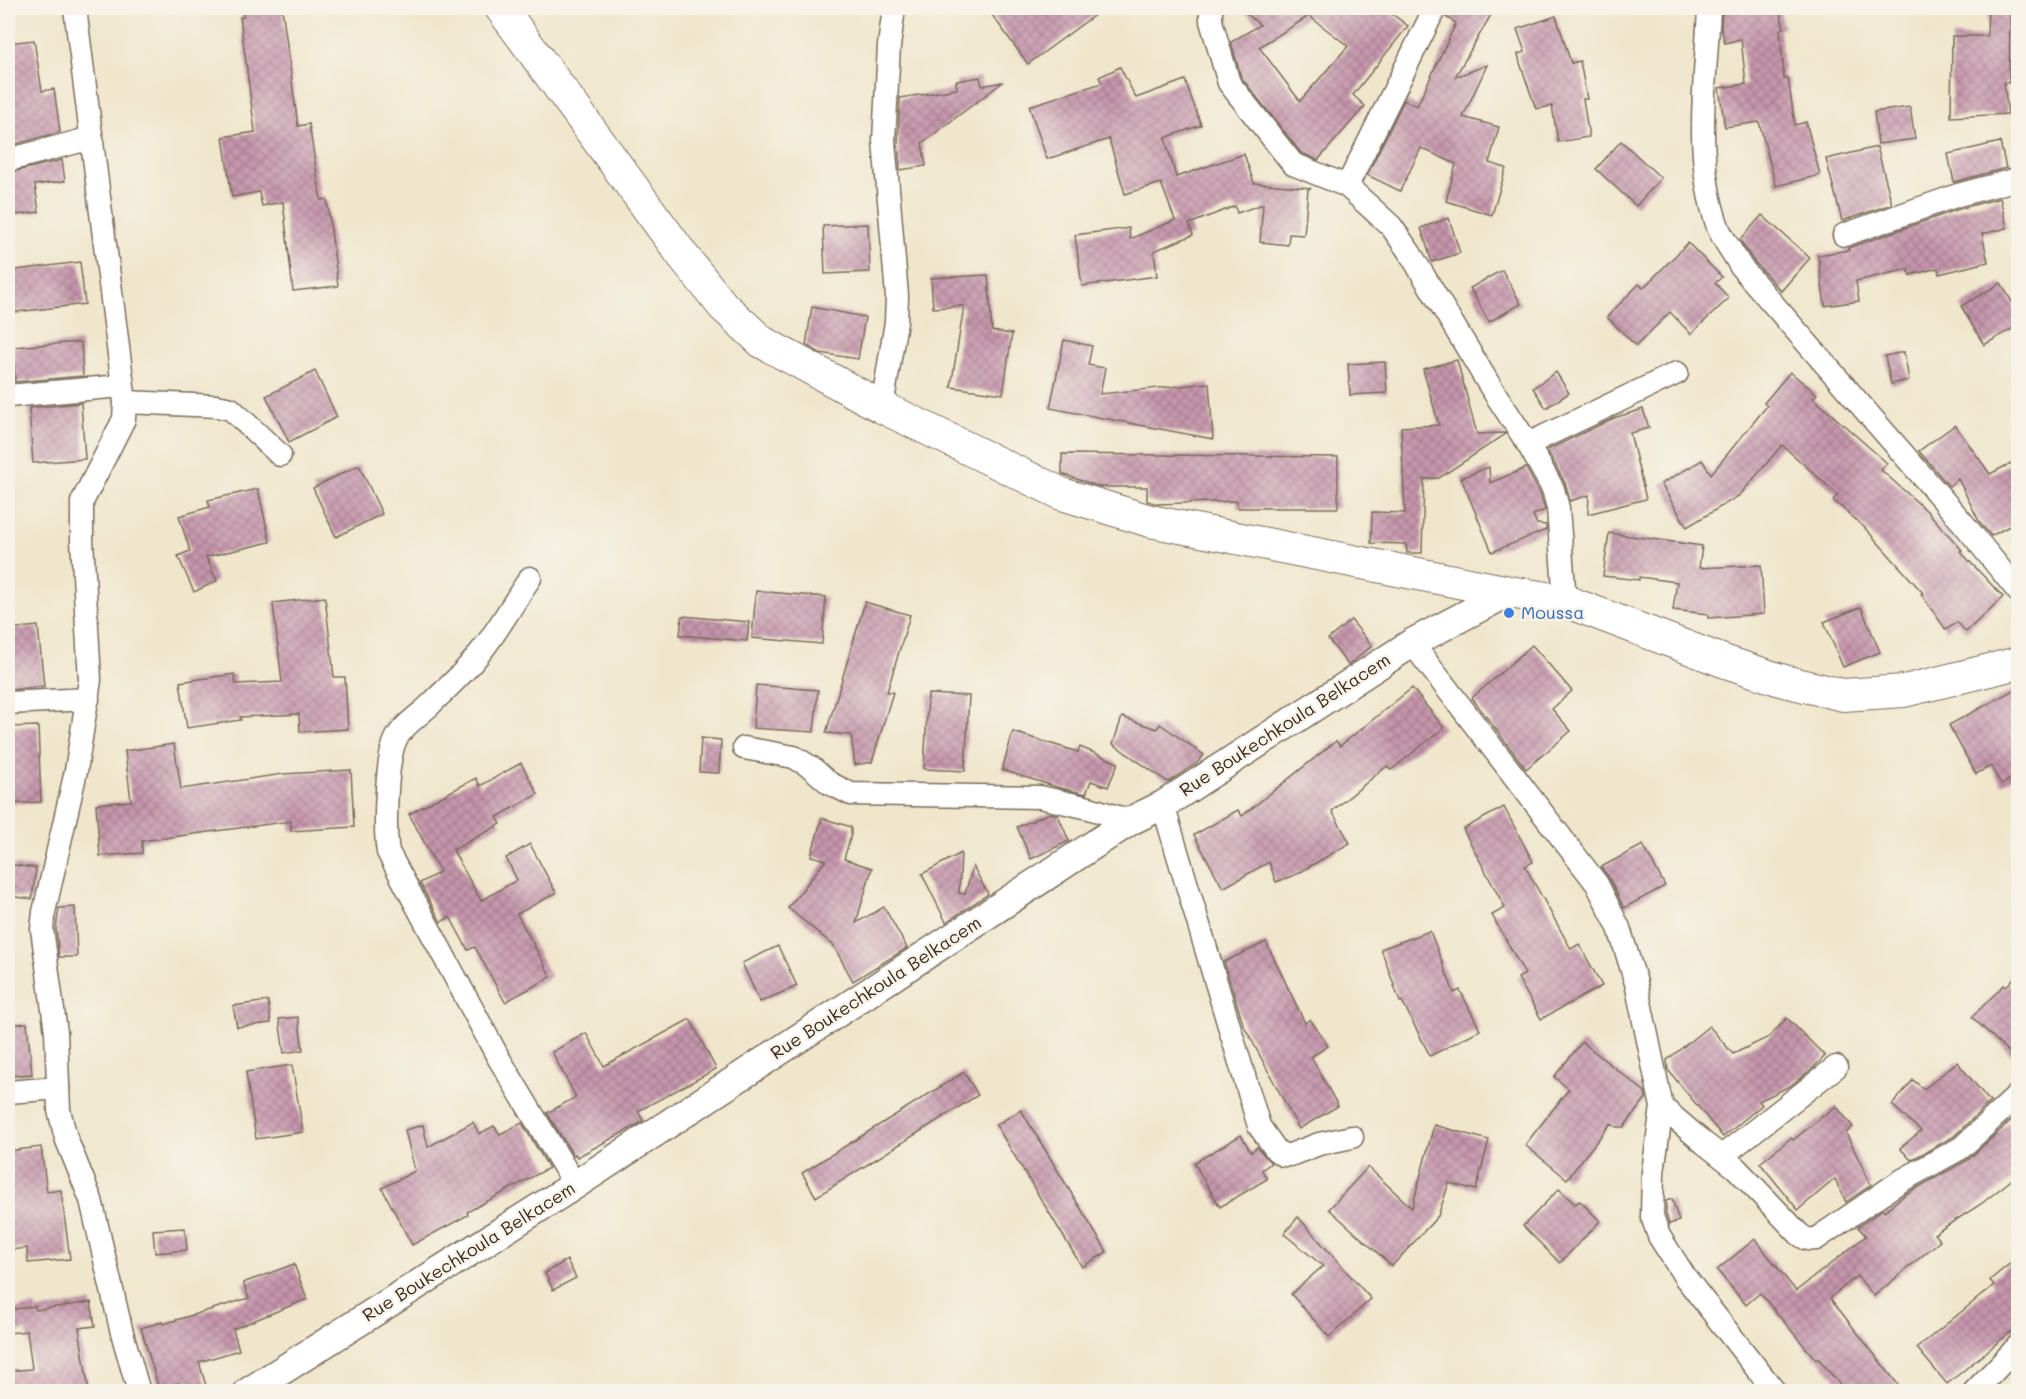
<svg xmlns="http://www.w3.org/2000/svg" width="2026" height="1399" viewBox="0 0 2026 1399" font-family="Mali,sans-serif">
	<defs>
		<pattern id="building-cross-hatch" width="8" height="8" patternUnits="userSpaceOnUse" patternTransform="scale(1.5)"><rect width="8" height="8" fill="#c696ad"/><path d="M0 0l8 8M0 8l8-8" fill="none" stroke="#a27b8c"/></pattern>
	</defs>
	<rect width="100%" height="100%" fill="#f7f3e8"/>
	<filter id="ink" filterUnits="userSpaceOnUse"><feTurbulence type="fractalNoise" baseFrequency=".0167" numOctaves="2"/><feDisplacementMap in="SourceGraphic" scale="12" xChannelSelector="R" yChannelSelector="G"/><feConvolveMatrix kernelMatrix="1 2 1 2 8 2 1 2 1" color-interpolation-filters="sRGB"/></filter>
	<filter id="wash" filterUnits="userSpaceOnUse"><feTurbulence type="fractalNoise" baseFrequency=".008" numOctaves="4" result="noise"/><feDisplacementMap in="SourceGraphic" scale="24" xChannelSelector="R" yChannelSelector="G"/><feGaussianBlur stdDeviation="1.35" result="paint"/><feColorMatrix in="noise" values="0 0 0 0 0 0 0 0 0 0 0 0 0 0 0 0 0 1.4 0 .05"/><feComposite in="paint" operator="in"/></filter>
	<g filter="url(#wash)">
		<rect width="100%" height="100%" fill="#f0e6cc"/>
		<g id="blocks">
			<!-- building -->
			<g fill="url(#building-cross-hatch)" fill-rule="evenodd">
				<path d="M242,8h40l16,118 11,-2 12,76 6,-1 11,87 -45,5 -10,-89 -21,4 -3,-14 -27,5 -9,-60 32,-5 -15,-115h3z"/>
				<path d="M987,8h117l-76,56z"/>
				<path d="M1240,8h144l24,18 -55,69 12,11 -47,54 -17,-7 -60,-76 -10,-35 29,-17zM1309,16l39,30 -48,55 -41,-54z"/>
				<path d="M1448,8h47l-40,69 32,-12 -24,52 36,10 -10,36 17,5 -14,47 -46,-14 10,-37 -35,-16 -21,43 -33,-16 37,-75 13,6 39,-83 -10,-6z"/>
				<path d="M1728,8h51l5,20 -4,1 4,50 4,-1 7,47 11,-3 14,53 -44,11 -17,-64 -34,5 -6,-39 27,-4 -5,-45 -16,4 -4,-14 1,-20z"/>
				<path d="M1988,8h22l-1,75 -5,-1 4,32 -57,3 1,-81h35z"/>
				<path d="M1556,16l15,47 9,-2 7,38h-4l6,38 -31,5 -6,-36 -16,3 -16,-46 -2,-9 7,-2 -8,-23z"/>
				<path d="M34,40l8,51 12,-2 6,43 -51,14 -1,-13v-90z"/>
				<path d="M1120,67l16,31 49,-18 16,45 -36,13 11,39 68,-23 10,29 57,5 -3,1 -4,46 -15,-1 -1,11 -28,-3 3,-38 -26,9 -2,-7 -46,18 4,11 -39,16 3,25 -75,10 -7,-51 54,-7 1,11 45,-19 -14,-37 -36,11 -16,-55 -62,20 -18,-53 73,-23 -3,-6z"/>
				<path d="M980,77l2,9 21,-4 -81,61 4,23 -26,4 -2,-29 2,-43 57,-9 -1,-8z"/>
				<path d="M1910,107l5,32 -37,5 -4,-32z"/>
				<path d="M1621,141l40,37 -25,28 -40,-37z"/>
				<path d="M2000,142l6,26 -52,14 -6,-28z"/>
				<path d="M1877,147l15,57 -50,17 -16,-62z"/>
				<path d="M62,160l3,21 -30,4 4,27 -31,4v-43z"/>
				<path d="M2000,198l7,30 -25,6 6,28 -49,12 -1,-6 -28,7 -2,-6 -52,12 3,20 -34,5 -7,-51 31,-5 -1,-2 114,-40z"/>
				<path d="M1762,215l48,43 -29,33 -29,-32 -12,-19z"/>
				<path d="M1449,218l11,35 -28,9 -11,-34z"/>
				<path d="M868,224l2,48 -45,2 -2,-48z"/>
				<path d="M1688,243l34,34 -7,6 14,15 -38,36 -21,-22 -34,34 -29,-29 32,-33 4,4z"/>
				<path d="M80,262l5,42 -77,9v-42z"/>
				<path d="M1502,270l19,34 -32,18 -19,-34z"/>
				<path d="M988,275l4,56 20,3 -9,60 -52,-7 13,-81 -31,2 -2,-30z"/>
				<path d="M2001,283l18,31v11l-35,20 -23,-39z"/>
				<path d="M812,307l53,10 -7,42 -38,-6 -14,-8z"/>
				<path d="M1064,340l28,6 -4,19 17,3 -5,26 109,-11 4,56 -163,-31z"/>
				<path d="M81,342l2,34 -68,6 -2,-35z"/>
				<path d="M1904,352l5,28 -18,4 -6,-28z"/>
				<path d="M1457,360l20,74 28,-1 1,1 -67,44 -15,1 -2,74h-15l-1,-9 -35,-1 1,-31 33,1 -4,-86 38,-2 -16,-56z"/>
				<path d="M1385,362l2,31 -37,2 -2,-31z"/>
				<path d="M315,371l22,46 -48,25 -23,-46z"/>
				<path d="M1556,372l13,21 -23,15 -13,-20z"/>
				<path d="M1790,372l27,22 -4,4 74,65 -6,7 46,41 35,39 -2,1 43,46 -37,35 -9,-10 -11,8 -25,-36 2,-1 -59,-66 -31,-27 5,-5 -56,-50 -42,50 -53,32 -26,-43 41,-24 9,14 56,-68 -3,-3z"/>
				<path d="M81,403l4,56 -52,4 -4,-55z"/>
				<path d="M1643,409l6,19 -19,5 16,66 -58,15 1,-19 -19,6 -5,-18 -18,-33 67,-32z"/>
				<path d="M1955,425l35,49 29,-15v62l-28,15 -12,-15 -21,-42 -9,7 -30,-35z"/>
				<path d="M1062,454l276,3v51h-101v-7l-79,3 -11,-3v-14h-47l-38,-13z"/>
				<path d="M359,465l23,49 -46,23 -23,-49z"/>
				<path d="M1489,467l1,16 36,-15 14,26 5,16 -12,5 4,9 9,1v5l-54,22 -31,-74z"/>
				<path d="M258,489l12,53 -64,15 11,24 -23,11 -16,-36 12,-5 -11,-35 31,-9 -2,-7z"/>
				<path d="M1609,533l93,13 -3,22 62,-3 3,49 -56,4v-4l-35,-4 4,-28 -38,-5v3l-36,-4z"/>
				<path d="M756,591l70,6 -4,47 -70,-6z"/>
				<path d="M325,597l9,80h11l3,52 -48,3 -1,-18 -59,3 1,3 -54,8 -7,-46 54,-8 2,10 46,-2 -9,-79z"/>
				<path d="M865,602l45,13 -23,77h6l-21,70 -17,3 -4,-30 -25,-2z"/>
				<path d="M1861,607l19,45 -37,15 -19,-45z"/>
				<path d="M682,616l67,6 -2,19 -67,-6z"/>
				<path d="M1351,620l21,26 -24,19 -20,-26z"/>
				<path d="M38,626l6,60 -36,4v-61z"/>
				<path d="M1532,645l40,46 -20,18 19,22 -45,38 -54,-71z"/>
				<path d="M756,685l62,5 -4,42 -61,-4z"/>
				<path d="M2019,687v88l-18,9 -10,-18 -15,8 -27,-49z"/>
				<path d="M1412,688l32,40 -53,42 -4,-4 -55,45 18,32 -53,31 -21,8 -7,-20 -46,26 -29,-53 44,-25 4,6 94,-75 4,5z"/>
				<path d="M928,694l41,2 -4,75 -41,-2z"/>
				<path d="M1122,717l35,12 3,-5 44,31 -6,7 -30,20 -55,-38z"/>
				<path d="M38,726l3,76 -33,2v-77z"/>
				<path d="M1013,732l65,20 2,-5 38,16 -10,24 -17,-6 -5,13 -26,-6 -58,-18z"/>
				<path d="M701,738l20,2 -2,33 -20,-1z"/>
				<path d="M174,744l7,45 102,-15 68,-4 3,57 -63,4v-10l-149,20v12l-42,3 -4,-52 35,-3 -6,-50z"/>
				<path d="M521,763l17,31 -41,23 4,7 -48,26 28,51 36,-21 -11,-22 24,-14 26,49 -39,21 34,63 -46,25 -30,-55 -7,3 -18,-33 -9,5 -21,-39 20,-11 -31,-58 67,-36 4,8z"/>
				<path d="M1504,807l29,55 -8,4 46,83 8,-5 23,42 -61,33 -23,-41 7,-4 -33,-59 13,-7 -42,-79z"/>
				<path d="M1050,813l8,2 11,26 -38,18 -14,-32z"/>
				<path d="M822,818l29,9v8l-7,24 28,9 -16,55 28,-16 23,41 -54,33 -20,-36 -45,-37 38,-48 -15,-4z"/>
				<path d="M1643,845l22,41 -41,22 -15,-30 -8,-11z"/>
				<path d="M961,853l-2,40 6,1 8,-28 15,28 -42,28 -24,-48z"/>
				<path d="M13,865l23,3 -4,31 -24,-3z"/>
				<path d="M75,907l2,50h-18l-3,-28 3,-21z"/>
				<path d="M1430,931l24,62 6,-3 20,40 -50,26 -28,-55 -2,1 -19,-53z"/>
				<path d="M1266,942l39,81 5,-4 18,27 -17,11 27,49 -39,23 -56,-105 -19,-62z"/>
				<path d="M778,946l19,40 -37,16 -18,-39z"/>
				<path d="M2019,972v90l-47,-45 32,-32 2,2z"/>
				<path d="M268,1001l3,22 -34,4 -4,-21z"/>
				<path d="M298,1017l5,33 -19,3 -5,-34z"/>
				<path d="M1787,1018l38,38 -12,12 -23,18 -31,15 3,4 -39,32 -55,-67 -1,-10 42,-34 24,28 36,-17z"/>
				<path d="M690,1019l26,50 -78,42 5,9 -4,4 -62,33 -2,-3 -2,1 -26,-42 29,-16 -24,-45 34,-19 18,33z"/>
				<path d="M27,1023l5,51 -24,2v-51z"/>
				<path d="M1582,1042l63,50 1,6 -22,29h-8l-5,-4 -44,56 -42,-34 44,-56 -15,-12z"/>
				<path d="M1957,1062l33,40 -37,35 -42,23 -11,-12 21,-17 -29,-26 21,-25 11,9z"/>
				<path d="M292,1065l11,67 -47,7 -10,-67z"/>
				<path d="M964,1072l14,23 -162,102 -14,-24z"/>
				<path d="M1836,1106l17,21 -7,6 25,52 -25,17 -11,-23 -37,31 -38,-47 31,-25 2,2z"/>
				<path d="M1021,1110l86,142 -25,15 -86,-142z"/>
				<path d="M2019,1113v61l-38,30 -47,30 6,7 -66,55 -17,-20 -27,22 74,94h-58l-28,-34 -2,2 -56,-67 -14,12 -29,-35 38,-31 41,52 70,-55 -8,-9 25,-18 1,2 22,-17 62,-34z"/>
				<path d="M473,1122l6,12 15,-8 6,8 22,-11 27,45 -82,44 1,3 -56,30 -30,-57 33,-17 -10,-41 18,-5 5,22z"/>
				<path d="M1434,1125l55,15 -13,50 -27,-7 -11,33 -46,50 -63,-57 39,-42 44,41z"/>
				<path d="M1241,1135l10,17 6,-5 14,16 -9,7 5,9 -47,28 -26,-44z"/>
				<path d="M41,1147l6,45 14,-2 9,69 -42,4 -1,-15 -17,2 -2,-17v-82z"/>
				<path d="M1559,1189l16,15 5,-3 20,20 -40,42 -37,-37z"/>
				<path d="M1672,1199l7,22 -10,3 -3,-10v-13z"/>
				<path d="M1298,1217l73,82 -42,38 -38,-43 32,-28 -39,-32z"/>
				<path d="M185,1228l2,22 -32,3 -2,-23z"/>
				<path d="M2019,1256v69l-72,59 -30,-36 77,-63 -4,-5z"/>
				<path d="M567,1260l9,18 -23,12 -8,-17z"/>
				<path d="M294,1264l13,35 -74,30 6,21 -40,12 7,24 -24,6 -3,-9 -20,6 -18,-61 21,-6 1,2 86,-26 -6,-15z"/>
				<path d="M91,1302l4,24 -16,2 10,64h-81v-21l24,-2 -5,-38 -19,2v-23l27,-4 1,4z"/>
			</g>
		</g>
	</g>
	<g filter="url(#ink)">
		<use href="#blocks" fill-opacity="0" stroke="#7a6c5b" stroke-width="1.5"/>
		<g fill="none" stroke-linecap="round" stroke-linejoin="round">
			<!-- minor casing -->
			<g stroke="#7a6c5b" stroke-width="25">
				<g id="minor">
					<path d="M75,8l50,394 -1,17 -42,83v38l8,140 -14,91 -32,141 -2,17 14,103 3,78 7,28 25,62 30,129 18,63"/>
					<path d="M1211,8v13l18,62 64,81 54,22"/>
					<path d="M1435,8l-88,178 44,40 19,27 80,133 38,58 25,45 5,19 7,93"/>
					<path d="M1709,8c-3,72 -16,149 9,219 5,13 16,27 23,40l222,256 55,68"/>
					<path d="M8,160l84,-22"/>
					<path d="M1844,235l114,-40 60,-16"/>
					<path d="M8,396l114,-10"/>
					<path d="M125,402l92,4 14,3 49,46"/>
					<path d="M882,407l14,-85 1,-26 -13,-155 5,-95 5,-38"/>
					<path d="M1528,444l149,-71"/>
					<path d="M530,578c-17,25 -32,53 -51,76 -14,18 -32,34 -48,50 -11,11 -28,21 -35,35 -10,20 -12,90 -8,113l110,205 77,128"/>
					<path d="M1412,643l185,241 22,44 17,55 26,124 -9,65 -1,44 7,20 26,41 90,115"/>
					<path d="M8,703l80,-4"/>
					<path d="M744,748l50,9 18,11 17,15 22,11 189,3 49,11 41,13"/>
					<path d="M1163,805l96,321 17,24 7,5h7l29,-11 33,-7"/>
					<path d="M8,1092l50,-4"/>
					<path d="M1662,1107l42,36 32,25 63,66c6,5 9,6 17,5l83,-57 62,-34 57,-53"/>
					<path d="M1722,1156l114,-89"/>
					<path d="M1974,1392l44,-46"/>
				</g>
			</g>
			<!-- tertiary casing -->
			<g stroke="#7a6c5b" stroke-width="31">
				<path id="tertiary" d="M248,1392l327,-207 555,-364 33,-16 249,-162 97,-51"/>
			</g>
			<!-- secondary casing -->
			<g stroke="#7a6c5b" stroke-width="34">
				<path id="secondary" d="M501,8l182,248 40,50 39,36 120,65 180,87 88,27 359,71 56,9 161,61 58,19 59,14 61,-4 114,-28"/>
			</g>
			<!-- minor -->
			<use href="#minor" stroke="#fff" stroke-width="22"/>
			<!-- tertiary -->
			<use href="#tertiary" stroke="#fff" stroke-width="28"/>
			<!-- secondary -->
			<use href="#secondary" stroke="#fff" stroke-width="32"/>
		</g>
	</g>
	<!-- markers -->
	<circle fill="#3f7fe0" stroke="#f7f3e8" stroke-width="2" cx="1509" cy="613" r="6"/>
	<g text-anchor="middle" stroke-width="5" stroke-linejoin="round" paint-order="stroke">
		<!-- shop labels -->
		<g font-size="18" fill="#366cbe" stroke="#f7f3e8" text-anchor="start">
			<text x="1521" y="619">Moussa</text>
		</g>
		<!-- street labels -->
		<g font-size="18" fill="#3b2a1e" stroke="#f7f3e8">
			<text transform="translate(1285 725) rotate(-33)" y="6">Rue Boukechkoula Belkacem</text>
			<text transform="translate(876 988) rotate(-33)" y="6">Rue Boukechkoula Belkacem</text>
			<text transform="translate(469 1252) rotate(-32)" y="6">Rue Boukechkoula Belkacem</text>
		</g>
	</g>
	<!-- margin -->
	<rect width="2026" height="1399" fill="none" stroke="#f7f3e8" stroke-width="30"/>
</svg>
